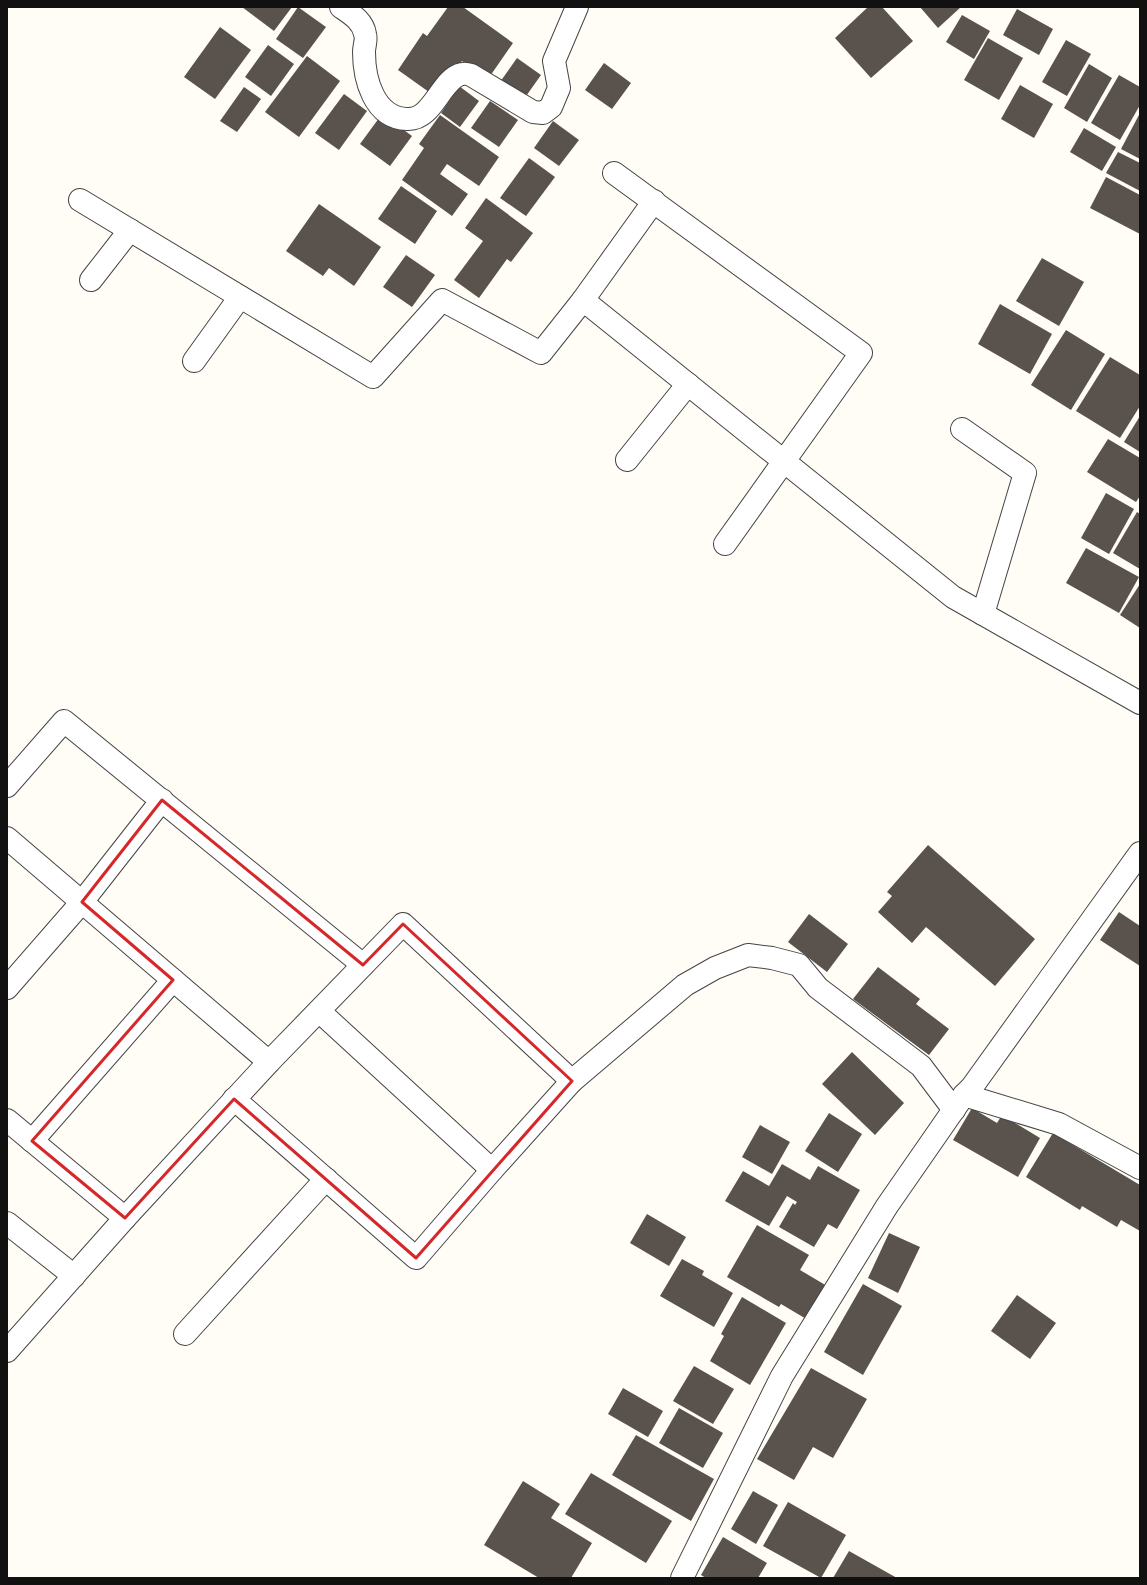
<svg xmlns="http://www.w3.org/2000/svg" width="1147" height="1585" viewBox="0 0 1147 1585" font-family="'Times New Roman',serif">
	<rect width="100%" height="100%" fill="#fffdf5"/>
	<!-- building -->
	<g fill="#5a524d">
		<path d="M242,7h50l-18,24z"/>
		<path d="M298,7l28,20 -23,31 -27,-19z"/>
		<path d="M448,7h15l50,36 -25,36 -26,-18 -26,36 -38,-27 25,-37 4,3z"/>
		<path d="M868,7h14l31,34 -42,37 -36,-40z"/>
		<path d="M920,7h41l-23,21z"/>
		<path d="M1017,9l36,20 -14,26 -36,-20z"/>
		<path d="M962,15l28,16 -16,28 -28,-17z"/>
		<path d="M220,27l31,23 -36,49 -31,-22z"/>
		<path d="M988,38l35,20 -24,42 -35,-20z"/>
		<path d="M1066,40l25,14 -24,42 -25,-14z"/>
		<path d="M268,45l26,19 -23,32 -26,-19z"/>
		<path d="M307,56l33,25 -41,56 -34,-25z"/>
		<path d="M517,58l24,17 -17,24 -24,-17z"/>
		<path d="M604,63l27,20 -19,26 -27,-19z"/>
		<path d="M1089,64l23,14 -25,44 -23,-14z"/>
		<path d="M1119,75l21,12v18l-20,35 -29,-17z"/>
		<path d="M1020,85l33,19 -19,34 -33,-19z"/>
		<path d="M459,86l20,15 -19,26 -19,-14z"/>
		<path d="M244,87l17,12 -24,33 -17,-11z"/>
		<path d="M344,94l23,17 -28,39 -24,-17z"/>
		<path d="M490,101l28,19 -19,27 -28,-19z"/>
		<path d="M1140,113v46l-19,-10z"/>
		<path d="M382,114l30,22 -22,30 -30,-22z"/>
		<path d="M440,115l59,42 -20,29 -32,-22 -7,10 28,20 -16,22 -50,-36 22,-32 -5,-4z"/>
		<path d="M553,121l26,19 -20,26 -25,-18z"/>
		<path d="M1084,128l32,19 -14,24 -32,-19z"/>
		<path d="M1118,152l22,11v28l-34,-18z"/>
		<path d="M529,158l26,19 -29,39 -26,-18z"/>
		<path d="M1106,177l34,18v39l-50,-26z"/>
		<path d="M401,186l36,25 -22,33 -37,-25z"/>
		<path d="M486,198l47,35 -22,29 -4,-3 -28,39 -25,-18 29,-39 -18,-13z"/>
		<path d="M319,204l62,43 -27,39 -25,-18 -6,8 -37,-25z"/>
		<path d="M406,255l29,20 -23,32 -29,-20z"/>
		<path d="M1042,258l42,24 -25,44 -43,-25z"/>
		<path d="M1000,304l52,30 -22,40 -52,-30z"/>
		<path d="M1066,330l39,24 -34,56 -40,-25z"/>
		<path d="M1110,357l30,18v31l-20,32 -44,-27z"/>
		<path d="M1140,416v36l-16,-10z"/>
		<path d="M1108,439l32,19v38l-4,6 -49,-30z"/>
		<path d="M1106,493l28,16 -25,45 -28,-16z"/>
		<path d="M1137,512l3,2v55l-27,-16z"/>
		<path d="M1086,548l53,29 -20,36 -53,-30z"/>
		<path d="M1140,584v44l-20,-13z"/>
		<path d="M928,845l107,94 -40,47 -69,-59 -14,16 -34,-31 14,-16 -5,-4z"/>
		<path d="M1119,912l21,14v40l-40,-26z"/>
		<path d="M809,914l39,30 -21,28 -39,-30z"/>
		<path d="M878,967l42,32 -4,5 33,25 -20,26 -76,-56z"/>
		<path d="M852,1052l52,51 -29,32 -53,-51z"/>
		<path d="M972,1108l25,15 5,-8 38,23 -22,39 -65,-37z"/>
		<path d="M829,1113l33,21 -24,38 -33,-21z"/>
		<path d="M760,1125l30,17 -18,32 -30,-17z"/>
		<path d="M1053,1133l87,52v46l-19,-11 -4,7 -35,-21 -2,4 -54,-33z"/>
		<path d="M782,1164l28,16 8,-14 42,24 -23,39 -9,-5 -14,23 -35,-20 14,-24 2,2 2,-3 -10,-6 -18,30 -44,-25 18,-30 26,15z"/>
		<path d="M647,1214l39,23 -17,29 -39,-23z"/>
		<path d="M757,1225l52,30 -9,15 27,16 -19,34 -27,-16 -2,3 -52,-30z"/>
		<path d="M889,1233l31,14 -22,46 -30,-15z"/>
		<path d="M682,1259l22,12 -2,4 31,18 -19,34 -54,-31z"/>
		<path d="M863,1284l39,22 -39,69 -39,-23z"/>
		<path d="M1017,1295l39,28 -26,36 -39,-28z"/>
		<path d="M742,1297l44,26 -36,62 -40,-24 14,-25 -3,-2z"/>
		<path d="M694,1366l40,23 -21,35 -40,-23z"/>
		<path d="M811,1368l56,31 -34,59 -20,-11 -19,33 -37,-21z"/>
		<path d="M623,1388l40,23 -15,26 -40,-23z"/>
		<path d="M679,1408l44,25 -20,35 -44,-25z"/>
		<path d="M636,1435l78,44 -23,42 -79,-46z"/>
		<path d="M591,1473l81,48 -26,42 -81,-49z"/>
		<path d="M523,1481l37,23 -9,14 41,25 -21,35h-32l-55,-33z"/>
		<path d="M753,1491l25,14 -22,39 -25,-15z"/>
		<path d="M788,1502l58,33 -25,43 -58,-32z"/>
		<path d="M723,1537l44,26 -9,15h-52l-5,-3z"/>
		<path d="M849,1551l48,27h-64z"/>
	</g>
	<g fill="none" stroke-linecap="round" stroke-linejoin="round">
		<!-- street casing -->
		<g stroke="#444" stroke-width="24">
			<g id="street">
				<path d="M341,7c10,7 22,14 24,27 2,5 -1,12 -1,18 0,27 10,66 43,67 26,2 34,-41 55,-45 2,-1 6,0 9,1l62,37 10,1 8,-6 8,-19 -5,-27 23,-54"/>
				<path d="M614,173l247,180 -136,191"/>
				<path d="M80,200l293,177 69,-77 99,53 42,-53 370,297 187,106"/>
				<path d="M91,280l39,-50"/>
				<path d="M583,300l71,-99"/>
				<path d="M194,361l46,-64"/>
				<path d="M962,429l63,44 -42,141"/>
				<path d="M627,460l61,-76"/>
				<path d="M7,786l57,-65 299,244"/>
				<path d="M7,838l262,224 134,-138 169,157 113,-96 30,-17 33,-13 24,3 27,7 19,23 103,78 33,44"/>
				<path d="M7,988l75,-86 80,-102"/>
				<path d="M319,1011l173,159"/>
				<path d="M964,1095l95,29 81,44"/>
				<path d="M234,1099l182,159 76,-88 80,-89"/>
				<path d="M7,1120l118,98"/>
				<path d="M32,1141l141,-161"/>
				<path d="M7,1223l67,53"/>
				<path d="M185,1334l141,-155"/>
				<path d="M7,1351l118,-133 144,-156"/>
				<path d="M682,1578l100,-202 105,-170 77,-111 8,-8 168,-234"/>
			</g>
		</g>
		<!-- street -->
		<use href="#street" stroke="#fff" stroke-width="22"/>
	</g>
	<!-- marked area -->
	<path fill="none" stroke="#d62828" stroke-width="3" stroke-linejoin="round" d="M162,800l201,165 40,-41 169,157 -156,177 -182,-159 -109,119 -93,-77 141,-161 -91,-78z"/>
	<!-- border -->
	<rect width="1147" height="1585" fill="none" stroke="#111111" stroke-width="16"/>
</svg>
